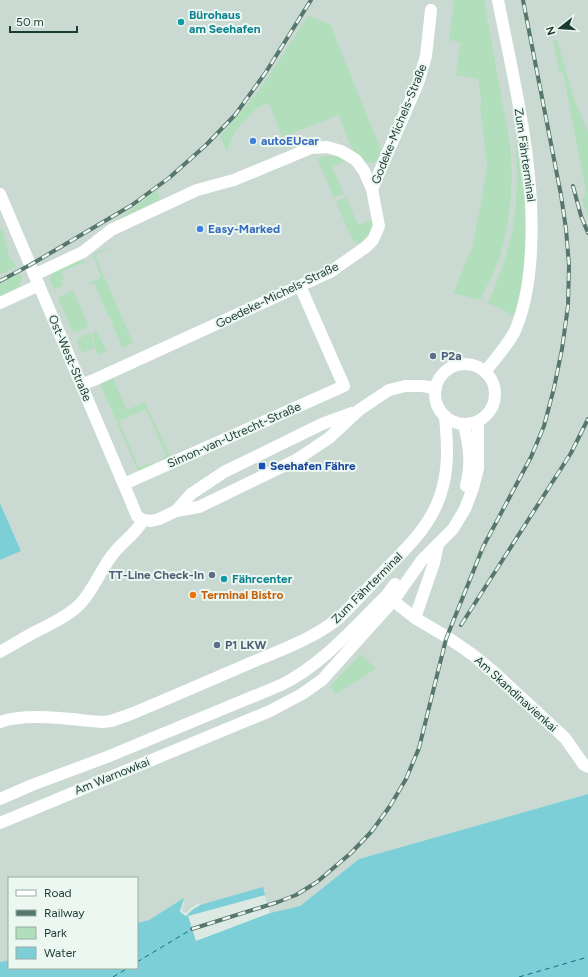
<svg xmlns="http://www.w3.org/2000/svg" width="588" height="977" viewBox="0 0 588 977" font-family="Figtree,sans-serif">
	<rect width="100%" height="100%" fill="#dceae3"/>
	<!-- built -->
	<path fill="#cadad2" d="M0,0h588v794l-229,65 -59,47 -30,7 -84,3 -6,-4 3,-13 -34,21 -12,3v-45h-128v82l-9,2v-402l21,-9 -21,-48z"/>
	<!-- green -->
	<g fill="#b2dfbb">
		<path d="M454,0h30l26,145 2,30 -2,31 -4,26 -6,24 -10,24 -10,20 -27,-7 19,-45 8,-40 7,-41 -7,-63h2l-4,-25 -22,-4 4,-33 -11,-2z"/>
		<path d="M308,16l22,8 50,124 2,9 -3,4c-4,1 -8,3 -12,1 -15,-4 -23,-33 -28,-47l-57,22 -13,-34 -11,4 -23,24 -8,21 -7,-16 38,-44z"/>
		<path d="M553,40h4l18,62 13,30v85l-6,-17 4,-8 -23,-119 -4,-2z"/>
		<path d="M515,131l7,55 3,1 2,46 -3,44 -9,35 -3,4 -7,-5 -17,-8c8,-19 16,-38 21,-58 10,-37 8,-76 6,-114z"/>
		<path d="M327,156h8l12,4 -15,7 12,27 -10,4 -17,-40z"/>
		<path d="M157,190l3,9 -44,22z"/>
		<path d="M346,197l12,28 14,-6 3,10 -17,15 -5,-3 -17,-39z"/>
		<path d="M0,228l3,3 7,28 7,7 -15,8 -2,-1z"/>
		<path d="M110,247v1l-15,7 38,88 -10,5 -1,-1 -10,-23h1l-2,-6h-2l-15,-35 -6,2 6,-5 1,1 6,-4 -8,-22 1,-2z"/>
		<path d="M80,260l5,2v3h-1l-2,-2 -21,9 3,7 -3,1 2,6 -9,3 -5,-11 4,-6z"/>
		<path d="M20,273l2,5 -2,8 -20,11v-15z"/>
		<path d="M73,290l16,37 -16,6 -15,-35z"/>
		<path d="M96,331l11,20 -9,4 -3,-7 -3,-15z"/>
		<path d="M90,333l4,15 -12,5 -6,-13z"/>
		<path d="M111,375l16,35 18,-8 24,52v8h-3l-5,-3 5,-3 -20,-47 -27,12 20,47 15,-6v5l-13,4 -4,-2 -36,-83 2,-5z"/>
		<path d="M361,654l15,15 -41,25 -5,-8z"/>
	</g>
	<!-- water -->
	<g fill="#7cced7">
		<path d="M0,503l21,48 -21,9z"/>
		<path d="M588,794v183h-588v-15l9,-2v8h128v-45l12,-3 35,-22 -4,13 6,5 6,-6 8,-5 63,-18 7,26 30,-7 59,-47z"/>
	</g>
	<!-- pier -->
	<g fill="#dceae3">
		<path d="M265,895l5,18 -74,28 -8,-25z"/>
		<path d="M185,897l-3,14 4,2 5,-5 8,-5 1,2 -8,5 -6,6 -6,-4z"/>
	</g>
	<g fill="none" stroke-linecap="round" stroke-linejoin="round">
		<!-- ferry -->
		<g stroke="#11707c" stroke-width="1" stroke-dasharray="5 4" stroke-linecap="butt">
			<path d="M137,962l55,-33"/>
			<path d="M113,977l15,-9"/>
			<path d="M519,977l69,-20"/>
		</g>
		<!-- minor -->
		<g stroke="#fff" stroke-width="12">
			<path d="M372,189l46,-106 8,-27 5,-46"/>
			<path d="M0,194l127,298 10,24 6,4 8,1 8,-2 17,-8 23,-4 97,-47 33,-22 30,-28 30,-20 16,-4h17l14,2"/>
			<path d="M34,275l49,-23 28,-22 86,-40 37,-10 77,-32 16,-1 14,4 15,9 8,11 8,18 7,37 -6,14 -7,7 -36,25 -234,107 -15,6"/>
			<path d="M0,303l39,-18"/>
			<circle cx="465" cy="394" r="30"/>
			<path d="M485,372c10,-13 21,-25 29,-39 10,-22 14,-45 16,-68 8,-90 -15,-178 -32,-265"/>
			<path d="M464,424c5,23 8,38 2,62"/>
			<path d="M124,484l220,-98 -44,-100"/>
			<path d="M176,511l15,-17 33,-22 98,-48 30,-11"/>
			<path d="M387,596l28,22 32,19 26,18 22,18 70,65 19,27 4,2"/>
			<path d="M415,618l19,-55 4,-19"/>
			<path d="M0,652c14,-8 28,-17 43,-24 13,-7 28,-14 38,-25 13,-14 20,-34 32,-49 9,-12 23,-20 30,-34"/>
			<path d="M0,722c28,-10 73,-2 103,0l8,-1 20,-7c41,-17 82,-35 124,-53 29,-12 59,-23 84,-43 16,-16 31,-32 46,-48 25,-25 50,-49 58,-84 6,-23 4,-47 2,-70"/>
			<path d="M0,799l32,-14 75,-28 174,-72c42,-21 72,-57 105,-89l9,-12"/>
			<path d="M0,823l270,-112 32,-17 20,-14 71,-79 29,-41 31,-31 12,-20 8,-21 5,-20v-47"/>
		</g>
		<!-- rail casing -->
		<g stroke="#56776c" stroke-width="4">
			<g id="rail">
				<path d="M573,186l8,30 7,17"/>
				<path d="M0,281l30,-16 102,-60 37,-27 37,-33 29,-30 31,-43 45,-72"/>
				<path d="M461,625l110,-172 17,-34"/>
				<path d="M192,929l86,-27 18,-7 21,-13 34,-29 21,-22 18,-25 16,-27 13,-31 27,-109 27,-67 10,-25 48,-90 13,-31 10,-38 8,-39 6,-43 1,-41 -3,-36 -5,-34 -38,-195"/>
			</g>
		</g>
		<!-- rail -->
		<use href="#rail" stroke="#ecf7f1" stroke-width="2.5" stroke-dasharray="8" stroke-linecap="butt"/>
	</g>
	<!-- markers -->
	<g fill="#0f9aa8" stroke="#ecf7f1" stroke-width="1.5">
		<circle cx="181" cy="22" r="4"/>
		<circle cx="224" cy="579" r="4"/>
	</g>
	<g fill="#3f7fe0" stroke="#ecf7f1" stroke-width="1.5">
		<circle cx="253" cy="141" r="4"/>
		<circle cx="200" cy="229" r="4"/>
	</g>
	<g fill="#5c6f8a" stroke="#ecf7f1" stroke-width="1.5">
		<circle cx="433" cy="356" r="4"/>
		<circle cx="212" cy="575" r="4"/>
		<circle cx="217" cy="645" r="4"/>
	</g>
	<rect fill="#1a4fb4" stroke="#ecf7f1" stroke-width="1.5" x="258" y="462" width="8" height="8" rx="2"/>
	<circle fill="#e8710a" stroke="#ecf7f1" stroke-width="1.5" cx="193" cy="595" r="4"/>
	<g text-anchor="middle" stroke-width="4" stroke-linejoin="round" paint-order="stroke">
		<!-- culture labels -->
		<g font-size="12" font-weight="bold" fill="#0d838f" stroke="#ecf7f1" text-anchor="start">
			<text x="189" y="19">Bürohaus<tspan x="189" dy="14">am Seehafen</tspan></text>
			<text x="232" y="583">Fährcenter</text>
		</g>
		<!-- street labels -->
		<g font-size="12" fill="#1c3b31" stroke="#ecf7f1">
			<text transform="translate(399 124) rotate(-68)" y="4">Godeke-Michels-Straße</text>
			<text transform="translate(525 155) rotate(82)" y="4">Zum Fährterminal</text>
			<text transform="translate(277 295) rotate(-26)" y="4">Goedeke-Michels-Straße</text>
			<text transform="translate(70 358) rotate(67)" y="4">Ost-West-Straße</text>
			<text transform="translate(234 435) rotate(-24)" y="4">Simon-van-Utrecht-Straße</text>
			<text transform="translate(367 588) rotate(-45)" y="4">Zum Fährterminal</text>
			<text transform="translate(516 694) rotate(42)" y="4">Am Skandinavienkai</text>
			<text transform="translate(112 776) rotate(-22)" y="4">Am Warnowkai</text>
		</g>
		<!-- shop labels -->
		<g font-size="12" font-weight="bold" fill="#366cbe" stroke="#ecf7f1" text-anchor="start">
			<text x="261" y="145">autoEUcar</text>
			<text x="208" y="233">Easy-Marked</text>
		</g>
		<!-- service labels -->
		<g font-size="12" font-weight="bold" fill="#4e5e75" stroke="#ecf7f1" text-anchor="start">
			<text x="441" y="360">P2a</text>
			<text x="204" y="579" text-anchor="end">TT-Line Check-In</text>
			<text x="225" y="649">P1 LKW</text>
		</g>
		<!-- transit labels -->
		<g font-size="12" font-weight="bold" fill="#164399" stroke="#ecf7f1" text-anchor="start">
			<text x="270" y="470">Seehafen Fähre</text>
		</g>
		<!-- food labels -->
		<g font-size="12" font-weight="bold" fill="#c56008" stroke="#ecf7f1" text-anchor="start">
			<text x="201" y="599">Terminal Bistro</text>
		</g>
	</g>
	<!-- legend -->
	<rect x="8" y="877" width="130" height="92" fill="#ecf7f1" stroke="#99aca4"/>
	<rect x="16" y="890" width="20" height="6" fill="#ffffff" stroke="#99aca4"/>
	<text x="44" y="897" font-size="12" fill="#1c3b31">Road</text>
	<rect x="16" y="910" width="20" height="6" fill="#56776c" stroke="#99aca4"/>
	<text x="44" y="917" font-size="12" fill="#1c3b31">Railway</text>
	<rect x="16" y="927" width="20" height="12" fill="#b2dfbb" stroke="#99aca4"/>
	<text x="44" y="937" font-size="12" fill="#1c3b31">Park</text>
	<rect x="16" y="947" width="20" height="12" fill="#7cced7" stroke="#99aca4"/>
	<text x="44" y="957" font-size="12" fill="#1c3b31">Water</text>
	<!-- north arrow -->
	<g transform="translate(560 28) rotate(253)" stroke="#ecf7f1" stroke-width="3" paint-order="stroke">
	<path d="M0-3L7 15L0 10L-7 15Z" fill="#1c3b31"/>
	<text y="-6" font-size="11" font-weight="bold" text-anchor="middle" fill="#1c3b31">N</text>
	</g>
	<!-- scale -->
	<path d="M10 26v6h67v-6" fill="none" stroke="#1c3b31" stroke-width="2"/>
	<text x="16" y="26" font-size="12" fill="#1c3b31" stroke="#ecf7f1" stroke-width="3" paint-order="stroke">50 m</text>
</svg>
